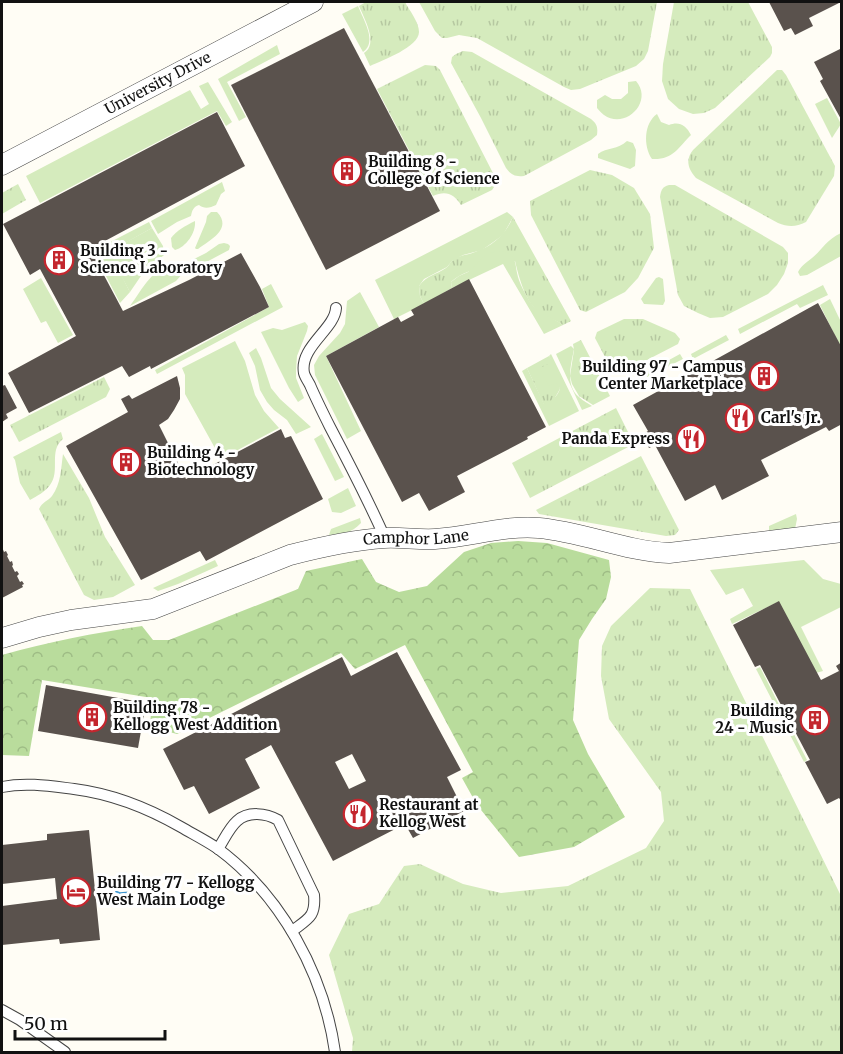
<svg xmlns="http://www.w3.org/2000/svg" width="843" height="1054" viewBox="0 0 843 1054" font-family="Merriweather,serif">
	<defs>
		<pattern id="grass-tufts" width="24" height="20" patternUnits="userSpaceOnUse" patternTransform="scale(1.5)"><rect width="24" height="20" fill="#d5ebbd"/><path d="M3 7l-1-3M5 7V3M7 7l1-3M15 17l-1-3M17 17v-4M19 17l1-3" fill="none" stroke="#b6c8a1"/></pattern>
		<pattern id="forest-crowns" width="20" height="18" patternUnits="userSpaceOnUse" patternTransform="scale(1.5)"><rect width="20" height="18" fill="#b9dc9c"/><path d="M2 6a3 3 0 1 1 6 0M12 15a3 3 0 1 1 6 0" fill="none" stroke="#9ebc85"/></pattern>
		<pattern id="water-rules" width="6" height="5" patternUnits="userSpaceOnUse" patternTransform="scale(1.5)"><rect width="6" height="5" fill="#b9e0f7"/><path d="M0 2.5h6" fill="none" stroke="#9ebfd3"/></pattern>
	</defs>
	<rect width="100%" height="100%" fill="#fffdf5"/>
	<!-- grass -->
	<g fill="url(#grass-tufts)">
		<path d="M366,2h39c4,8 14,20 14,30 0,15 -36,28 -49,34l-6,-13c15,-9 0,-35 -5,-47z"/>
		<path d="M419,2h238l-9,49 -4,8 -8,7 -56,23 -9,1 -7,-3 -87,-49 -18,-3 -12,3h-5l-7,-7z"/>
		<path d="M674,2h74l24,45v6l-2,4 -55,51 -11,5 -11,1 -14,-5 -11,-10 -6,-18 1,-17z"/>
		<path d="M463,51l9,1 119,67c6,5 7,8 6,16l-6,5 -67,36c-9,1 -13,-1 -18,-8l-25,-50 -30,-55 1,-6 4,-3z"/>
		<path d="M425,65l11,1 4,4 54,105 2,9 -4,6 -31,15c-7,-11 -15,-15 -28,-9l-56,-107z"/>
		<path d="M777,70h5l4,5 49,91 -1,10 -28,46c-10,5 -18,5 -28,1l-82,-45c-8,-9 -11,-18 -3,-28z"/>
		<path d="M590,170l22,5 22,13 16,26 4,34 -16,30 -13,14 -39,20 -6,-2 -49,-95 -1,-14z"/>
		<path d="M18,184l8,16 -24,14v-21z"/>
		<path d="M669,185h6l108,62 5,6v10l-4,11 -7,11 -9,9 -45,23 -13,1 -12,-5 -14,-7 -6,-11 -18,-98c1,-7 2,-10 9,-12z"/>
		<path d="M513,217l58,104 -8,4c-7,-5 -15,-7 -22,-11 -15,-10 -22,-36 -26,-53 -21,5 -47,6 -64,21l1,6 -28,16 -4,-8 -1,-10c8,-11 17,-11 27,-18 3,-2 4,-6 7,-8 6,-5 15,-5 22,-8 18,-6 31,-18 38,-35z"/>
		<path d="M152,228l11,18 1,9 -21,18 -13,19 -22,-40z"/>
		<path d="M624,319h19l32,14 5,6 -2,5 -60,31 -4,-1 -19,-36 2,-6z"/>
		<path d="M581,340l29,56 -17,9 -14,-9 -7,-12 -2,-8 4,-26 -1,-6z"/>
		<path d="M549,356l4,6 7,27 -7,12 -9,4 -17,-37z"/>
		<path d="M104,377l6,12 -4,8 -87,45 -9,-17z"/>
		<path d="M616,408l18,36 -104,54 -18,-35z"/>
		<path d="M61,432l2,7c-15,12 -2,32 -13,46 -5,7 -13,11 -20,15l-10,-17 -5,-23 -2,-3z"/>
		<path d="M63,454l26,44 16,39 30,48 -22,12 -19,3 -10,-5 -45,-86c3,-7 9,-8 13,-13 9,-12 9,-28 11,-42z"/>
		<path d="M641,456l38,74 -4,5 -9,1 -127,-22 -3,-4z"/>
		<path d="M650,588l40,1 151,307v156h-489l1,-14 -24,-83 20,-41 30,-10 25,-38 16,-2 43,20 38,9 67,-7 78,-38 18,-27 -3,-29 -52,-73 -8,-43 1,-30 9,-20z"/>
	</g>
	<!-- forest -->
	<path fill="url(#forest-crowns)" d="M518,541l29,2 62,17 2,17 -5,22 -14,20 -13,21 -6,80 15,34 37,63 -51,30 -55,10 -42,-52 -15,-27 11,-6 -68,-127 -50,24 -14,-16 -164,81 -27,-7 2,-29 -110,-18 -13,76 -27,-1v-100c46,-13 92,-22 140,-29l11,14h16l129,-51 8,-18 56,-12 14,23 23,10 28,-6 37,-34 27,-9z"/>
	<!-- park -->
	<g fill="#d5ebbd">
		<path d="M358,6c5,13 20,36 5,46l-21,-38z"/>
		<path d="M277,45l3,9 -53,28 19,35 -7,4 -21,-42z"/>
		<path d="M636,81c18,21 -11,49 -32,34 -3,-2 -5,-5 -7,-7v-8l8,-5 7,4h9l7,-6v-11z"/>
		<path d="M208,82l24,40 -6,4 -9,-15 -177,92 -14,-27 164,-86 11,19 8,-5 -10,-18z"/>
		<path d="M827,98l14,26 -9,14 -17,-34z"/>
		<path d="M657,114l4,8 8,3c10,-4 17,0 22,10 -13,13 -18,25 -39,24 -9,-13 -8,-36 5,-45z"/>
		<path d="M627,141l6,2 3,7 -1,16 -5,3 -32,-11v-4c9,-7 20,-4 29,-13z"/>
		<path d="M222,182l3,9 -4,3 -5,11c-6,3 -12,4 -17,0 -6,2 -7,6 -8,11l-14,6 -19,12 -7,-13z"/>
		<path d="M211,212h6c16,17 -7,28 -19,37h-2l-1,-1 11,-26 1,-6z"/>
		<path d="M507,212l6,5 -10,18 -11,8 -10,7 -19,5 -11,6 -5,6 -23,12 -5,7 1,10 4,8 -30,15 -19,-39z"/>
		<path d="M195,221c1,12 -9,26 -20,29l-3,-3 -1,-9c6,-8 14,-12 24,-17z"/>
		<path d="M149,222l3,6 -43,24 21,40 -10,11 -27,-52z"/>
		<path d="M841,233v23l-34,19 -7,1 -2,-4c4,-7 8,-9 14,-14 11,-9 14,-18 29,-25z"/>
		<path d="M224,243l4,1 2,2 -1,4 -32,17 -7,-4v-2l16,-8 13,-9z"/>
		<path d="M497,251c21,1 17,11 21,26 2,8 11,24 16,30 8,9 20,11 29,18l-19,9 -41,-70 -51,24 -1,-6 8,-6 9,-4 19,-18z"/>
		<path d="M176,263h5l2,3v7l-7,8 -46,25c13,-18 23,-39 46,-43z"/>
		<path d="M659,277l4,2 2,22 -2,4 -19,-1 -3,-5 15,-21z"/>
		<path d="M41,278l32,57 -15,8 -12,-22 -5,2 -18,-34z"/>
		<path d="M271,284l12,23 -126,67 -2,-4 114,-63 -7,-18z"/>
		<path d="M823,285l5,10 -28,13 -3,-4 -57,30 -2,-5z"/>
		<path d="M360,292l19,35 -53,29 35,75 -14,8 -32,-64 -1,-10 5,-9 21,-23 5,-9 2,-23z"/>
		<path d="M830,299l11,23v26l-21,-43z"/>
		<path d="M305,322l3,4 -1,5 -10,25 -1,14v8l8,20 -6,4 -9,-14 -28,-56 12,-4 9,2z"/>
		<path d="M726,335l3,5 -36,19 -2,-5z"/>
		<path d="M235,341l10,20 10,34 9,16 15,17 -58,31 -36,-65v-19l-3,-7z"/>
		<path d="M571,346l3,3c-3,16 -9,36 5,48 4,4 9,6 13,9l-10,4 -26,-56z"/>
		<path d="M256,348l5,10 10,30 9,11 31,28 -15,7 -9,-14 -13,-10 -7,-8 -7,-12 -5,-24 -6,-13z"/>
		<path d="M551,354l28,57 -30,15 -27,-55 5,-3 17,36c8,-3 13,-7 16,-15l-3,-6 -8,3 -9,-18 12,-6 -3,-6z"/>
		<path d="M680,354l3,5 -56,28 -2,-3z"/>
		<path d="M322,434l22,43 -9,4 -21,-42z"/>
		<path d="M348,488l8,18 -15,7 -9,-1 -4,-13z"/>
		<path d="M796,514l1,5 -2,10 -26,3v-6z"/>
		<path d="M360,518l1,5c-9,10 -19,11 -32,12l2,-6z"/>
		<path d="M215,560l3,6 -40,18 -20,7 -5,-3z"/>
		<path d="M804,560l19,19 18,5v23l-40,20 22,44 -7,2 -38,-71 -46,22 -2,-5 23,-13 -10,-18 -17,7 -16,-25z"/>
		<path d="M760,667l47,93 -3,2 -48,-93z"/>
	</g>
	<!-- water -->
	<path fill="url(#water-rules)" stroke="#3f96cf" stroke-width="1.5" d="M115,891l5,2 11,-1 2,14c-10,1 -18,-1 -28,-1l-1,-13z"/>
	<!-- building -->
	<g fill="#5a524d" fill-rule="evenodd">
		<path d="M769,2h72l-32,16 4,8 -18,9 -4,-7 -7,3z"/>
		<path d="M344,28l96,183 -114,59 -95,-185z"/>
		<path d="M842,48v73l-22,-40 3,-2 -9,-17z"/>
		<path d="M217,112l28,54 -155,83 33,62 66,-31 52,-27 19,34 9,20 -118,62 -1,-3 -21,11 -7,-11 -93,47 -21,-40 68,-37 -36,-67 -10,6 -27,-51z"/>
		<path d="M469,279l77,148 -19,10 1,2 -71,37 8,16 -36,19 -10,-18 -17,9 -76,-146 72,-39 3,5 13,-7 -3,-5z"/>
		<path d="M818,303l24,45v76l-13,7 -3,-4 -65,33 8,16 -47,24 -7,-15 -30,16 -30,-56 -6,3 -7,-13 6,-4 -15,-26z"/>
		<path d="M177,376l3,12v11l-6,11 -6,9 -9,6 27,54 95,-50 4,9 6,-2 32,63 -117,62 -6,-10 -59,29 -75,-134 62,-34 -7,-13 8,-4 3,4z"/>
		<path d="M5,385l12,23 -11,6 2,4 -6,4v-36z"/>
		<path d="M2,547l2,5 2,-1 2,4 -1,1 3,6 2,-1 1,4 -1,1 3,6 2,-1 2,3 -2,2 3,6 2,-1 2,3 -2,1 1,2 -21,11z"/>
		<path d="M779,601l42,79 18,-9 -3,-5 6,-4v140l-3,-4 -12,6 -22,-42 5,-2 -50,-95 -5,2 -22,-42z"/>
		<path d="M397,652l64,118 -14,7 17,34 -51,27 -8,-14 -72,37 -62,-116 -26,14 15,29 -51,26 -15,-28 -10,4 -21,-41 179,-92 9,19zM352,754l14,27 -17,8 -14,-27z"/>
		<path d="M46,685l100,18 -8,45 -100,-17z"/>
		<path d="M89,830l11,110 -40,4 -1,-5 -57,6v-39l55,-7 -2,-21 -53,6v-39l45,-5v-6z"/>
	</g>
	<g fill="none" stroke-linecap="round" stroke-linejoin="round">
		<!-- service casing -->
		<g stroke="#444" stroke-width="12">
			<g id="service">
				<path d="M336,308c-1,21 -37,39 -32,65 1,4 4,8 6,12 6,14 13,28 20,42 19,36 38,73 55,111"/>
				<path d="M2,787c24,-5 48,-1 72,2 39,5 74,19 107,38 12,7 24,13 36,21 64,47 107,126 118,204"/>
				<path d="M218,849c6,-9 11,-21 19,-28 11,-10 29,-8 41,-1l36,75c2,22 -6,24 -22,36"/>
				<path d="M2,1010l18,10 45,32"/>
			</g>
		</g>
		<!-- minor casing -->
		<g stroke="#444" stroke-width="21">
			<g id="minor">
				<path id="s1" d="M2,165l311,-163"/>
				<path id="s2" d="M2,638l37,-11 32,-7 82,-11 137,-54c31,-8 63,-15 94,-17 17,-1 34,2 51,1 35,-2 69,-14 104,-11 44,4 86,23 130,25l173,-21"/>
			</g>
		</g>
		<!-- service -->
		<use href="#service" stroke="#fff" stroke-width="10"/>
		<!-- minor -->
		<use href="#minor" stroke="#fff" stroke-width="20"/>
	</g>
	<!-- icons -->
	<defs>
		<g id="building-ring" transform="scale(1.5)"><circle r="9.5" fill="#fff" stroke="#c4262e" stroke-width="1.5"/><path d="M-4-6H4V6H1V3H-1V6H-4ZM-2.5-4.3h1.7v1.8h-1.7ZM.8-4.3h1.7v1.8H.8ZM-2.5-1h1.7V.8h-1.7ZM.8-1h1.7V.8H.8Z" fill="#c4262e"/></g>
		<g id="restaurant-ring" transform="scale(1.5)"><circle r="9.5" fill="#fff" stroke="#c4262e" stroke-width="1.5"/><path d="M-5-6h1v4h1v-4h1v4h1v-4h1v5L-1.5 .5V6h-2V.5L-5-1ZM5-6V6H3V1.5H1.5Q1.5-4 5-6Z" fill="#c4262e"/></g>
		<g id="hotel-ring" transform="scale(1.5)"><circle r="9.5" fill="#fff" stroke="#c4262e" stroke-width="1.5"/><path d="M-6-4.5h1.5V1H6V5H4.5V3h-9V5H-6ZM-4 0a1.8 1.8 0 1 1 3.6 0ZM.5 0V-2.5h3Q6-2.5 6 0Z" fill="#c4262e"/></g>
	</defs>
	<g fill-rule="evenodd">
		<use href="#building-ring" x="347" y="171"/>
		<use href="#building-ring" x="59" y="260"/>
		<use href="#building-ring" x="764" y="376"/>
		<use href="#restaurant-ring" x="740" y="418"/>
		<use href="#restaurant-ring" x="691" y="439"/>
		<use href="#building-ring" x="126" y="462"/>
		<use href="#building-ring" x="92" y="717"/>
		<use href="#building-ring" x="815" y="720"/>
		<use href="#restaurant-ring" x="358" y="814"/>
		<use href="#hotel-ring" x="76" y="892"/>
	</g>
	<g text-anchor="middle" stroke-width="6" stroke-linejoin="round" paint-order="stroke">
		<!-- street labels -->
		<g font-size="15" fill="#111" stroke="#fff">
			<text dy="5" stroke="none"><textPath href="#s1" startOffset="176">University Drive</textPath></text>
			<text dy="5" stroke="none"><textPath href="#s2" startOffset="429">Camphor Lane</textPath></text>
		</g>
		<!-- poi labels -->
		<g font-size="15" font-weight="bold" fill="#111" stroke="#fff" text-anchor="start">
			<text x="368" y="167">Building 8 -<tspan x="368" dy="17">College of Science</tspan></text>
			<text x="80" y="256">Building 3 -<tspan x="80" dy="17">Science Laboratory</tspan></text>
			<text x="743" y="372" text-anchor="end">Building 97 - Campus<tspan x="743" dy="17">Center Marketplace</tspan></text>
			<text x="761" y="423">Carl's Jr.</text>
			<text x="670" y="444" text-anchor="end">Panda Express</text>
			<text x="147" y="458">Building 4 -<tspan x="147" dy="17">Biotechnology</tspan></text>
			<text x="113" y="713">Building 78 -<tspan x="113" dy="17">Kellogg West Addition</tspan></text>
			<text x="794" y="716" text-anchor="end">Building<tspan x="794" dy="17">24 - Music</tspan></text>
			<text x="379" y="810">Restaurant at<tspan x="379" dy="17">Kellog West</tspan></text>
			<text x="97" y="888">Building 77 - Kellogg<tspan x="97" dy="17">West Main Lodge</tspan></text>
		</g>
	</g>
	<!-- border -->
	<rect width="843" height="1054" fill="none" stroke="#111111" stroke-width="6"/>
	<!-- scale -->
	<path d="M15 1030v9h150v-9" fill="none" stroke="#111111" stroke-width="3"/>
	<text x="24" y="1030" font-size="18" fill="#111111" stroke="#ffffff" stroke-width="4.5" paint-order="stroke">50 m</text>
</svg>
